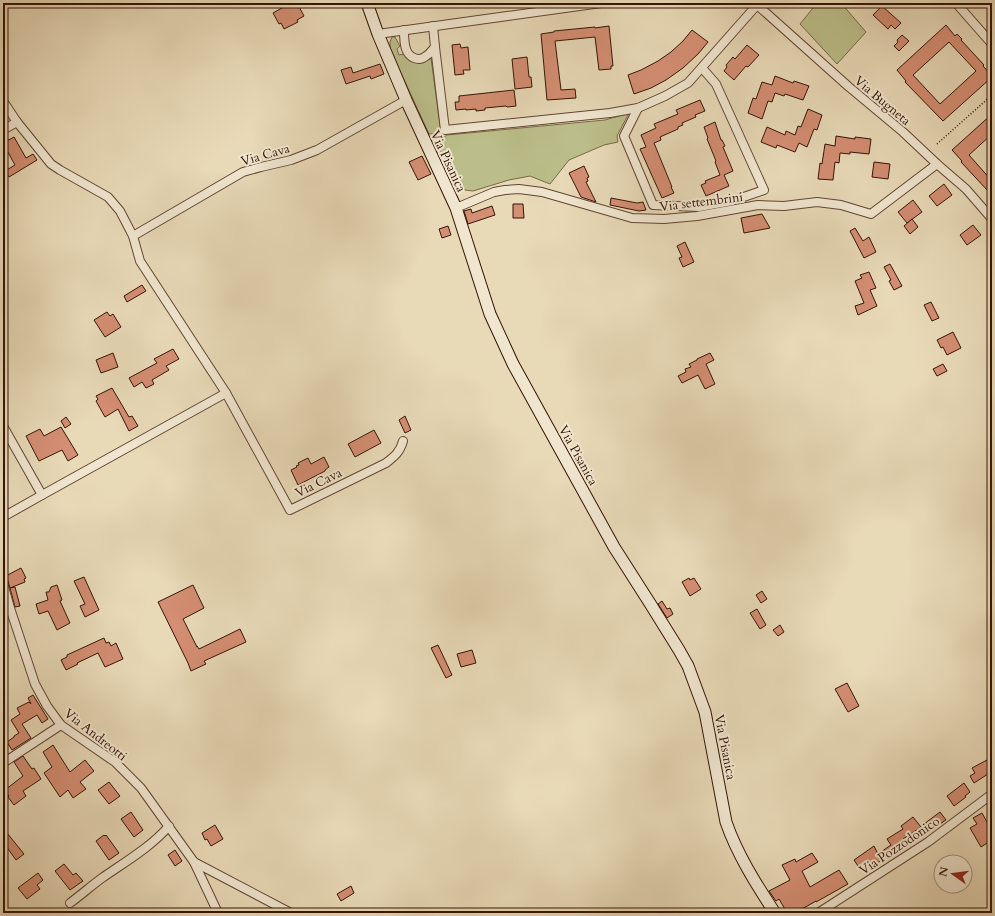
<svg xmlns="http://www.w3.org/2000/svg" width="995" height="916" viewBox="0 0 995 916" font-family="Cardo,serif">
	<rect width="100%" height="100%" fill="#e8d9b7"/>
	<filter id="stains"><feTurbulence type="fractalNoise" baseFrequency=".005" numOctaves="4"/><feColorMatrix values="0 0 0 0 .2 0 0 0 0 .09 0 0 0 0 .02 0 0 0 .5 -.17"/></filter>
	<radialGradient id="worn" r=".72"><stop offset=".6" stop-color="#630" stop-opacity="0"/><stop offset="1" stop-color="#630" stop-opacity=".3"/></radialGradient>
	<!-- green -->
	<g fill="#bbbe8a" stroke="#786947">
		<path d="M817,3h24l25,29 -29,32 -37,-40z"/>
		<path d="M392,37h3l5,9 -3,3 2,6 4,-1c9,10 17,11 28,4l10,75 -12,1 -39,-85v-7z"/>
		<path d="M629,113l-12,23 1,6 -14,3 -35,15 -19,24 -20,-8 -21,4 -36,11 -8,-1 -30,-47 12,-8 158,-15z"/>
	</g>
	<!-- building -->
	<g fill="#d48e73" stroke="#351404" fill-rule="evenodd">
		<path d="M291,3h6l7,13 -7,4 1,2 -14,7 -3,-6 -2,1 -6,-11z"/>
		<path d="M882,6l19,17 -6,6 -4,-4 -3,4 -15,-14z"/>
		<path d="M946,25l9,11 2,-2 5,5 -1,1 23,25 -1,1 9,10v1l-49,44 -38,-39 1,-1 -9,-11zM949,42l27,29 -36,33 -27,-29z"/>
		<path d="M609,26l4,40h-2v3l-12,1 -4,-33 -40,4 6,49 14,-1 1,9 -29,2 -6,-66 13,-2v-1l41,-4v1z"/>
		<path d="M692,30l16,12 -10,12 -15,14 -17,12 -15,8 -17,6 -6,-19 13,-5 17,-9 13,-9 12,-11z"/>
		<path d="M902,35l7,6 -10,10 -5,-5 4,-4 -1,-2z"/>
		<path d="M460,44l1,4 7,-1 2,23h-7l1,4 -9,1 -3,-30z"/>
		<path d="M747,45l12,10 -11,12 -2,-1 -12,14 -10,-9 3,-4 -1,-2 7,-8 2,2z"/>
		<path d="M527,57l2,20h2l1,10 -17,2 -3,-30z"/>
		<path d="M380,64l4,10 -13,5 -1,-3 -24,8 -5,-14 10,-3 2,6z"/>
		<path d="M775,76l18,7 1,-2 15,5 -6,14 -18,-6 -1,2 -9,-3 -3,9 -4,-1 -6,18 -14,-6 5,-15 3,1 6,-17 10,3z"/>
		<path d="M514,90l2,16 -9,1 -1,-1 -21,2v2l-9,1v-2l-10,1v-1l-10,1 -1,-8h4v-6z"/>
		<path d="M700,100l5,11 -10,4 1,2 -14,6 1,2 -5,2v2l-18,8 1,3 -7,3 18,44h-1l3,6 -12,5 -22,-49 6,-2 -5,-12 15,-7 -2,-4 24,-10 -2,-4z"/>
		<path d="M808,109l14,6 -5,15 -3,-1 -7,18 -8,-4 -4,9 -18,-7 -1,3 -15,-6 6,-15 18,8 1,-4 9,4 3,-9 3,1z"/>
		<path d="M992,114v20l-23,21 23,26v7l-4,3 -27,-29 1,-1 -10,-11z"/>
		<path d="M715,122l6,18h1l3,6 -2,1 10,24 -9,4 5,11 -23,10 -5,-11 5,-2 -1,-2 15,-6 -5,-13 1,-1 -9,-22 1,-1 -4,-11z"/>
		<path d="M836,136l19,3v-2l16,2 -2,15 -19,-2v2l-10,-1 -1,10 -4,-1 -2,18 -15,-1 2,-16 2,1 3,-20 10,2z"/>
		<path d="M14,137l12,21 7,-4 4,6 -28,17 -4,-6 10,-6 -12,-22z"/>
		<path d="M422,156l9,18 -13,6 -9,-18z"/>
		<path d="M874,162l16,2 -2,15 -16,-2z"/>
		<path d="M584,166l5,11 -2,1 1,3 -2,1 10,20 -15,-5 -12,-24z"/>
		<path d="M944,184l8,11 -15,11 -8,-10z"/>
		<path d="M611,198l26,5 6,-1 3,8 -7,1 -29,-6z"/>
		<path d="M913,200l9,12 -15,11 -9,-11z"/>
		<path d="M513,204h10l1,14h-11z"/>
		<path d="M492,206l3,9 -27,9 -4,-13 7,-2 1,4z"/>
		<path d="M762,214l8,14 -26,5 -3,-15z"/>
		<path d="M912,219l6,8 -8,7 -6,-8z"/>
		<path d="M973,225l8,10 -14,10 -7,-10z"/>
		<path d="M448,226l3,9 -9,3 -3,-9z"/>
		<path d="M855,228l8,13 6,-4 7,15 -12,6 -14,-27z"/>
		<path d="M685,242l9,20 -11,5 -4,-9 3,-1 -5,-11z"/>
		<path d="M890,264l12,22 -8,4 -5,-9 2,-1 -7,-13z"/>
		<path d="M869,272l7,16 -6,2 7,16 -19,9 -3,-9 9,-3 -9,-22 7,-3 -2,-3z"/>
		<path d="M142,285l4,6 -19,11 -3,-6z"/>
		<path d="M931,302l8,16 -7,3 -8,-16z"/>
		<path d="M107,312l3,4 3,-2 8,13 -16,10 -11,-17z"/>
		<path d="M953,332l8,16 -14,7 -4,-8 -2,1 -4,-8z"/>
		<path d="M173,349l6,10 -13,7 3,4 -17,10 2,4 -8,4 -4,-6 -8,5 -5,-9 28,-15 -3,-4z"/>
		<path d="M113,353l5,14 -17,6 -5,-13z"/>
		<path d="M710,353l4,7 -8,4 9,20 -10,5 -7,-14 -16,8 -4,-7 8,-4 -1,-3 6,-2 -2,-3 8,-4v-1z"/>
		<path d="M943,364l4,7 -10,5 -4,-7z"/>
		<path d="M112,388l17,29 3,-1 6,10 -9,5 -11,-22 -13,8 -9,-16 2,-2 -2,-3z"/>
		<path d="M405,416l6,14 -6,3 -6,-13z"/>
		<path d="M66,417l5,7 -6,4 -4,-7z"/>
		<path d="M61,427l17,28 -10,6 -6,-11 -23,11 -13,-25 14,-7 4,7z"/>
		<path d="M374,430l7,13 -26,14 -7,-13z"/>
		<path d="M324,457l5,10 -4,3v1l-27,14 -7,-15 6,-3 -1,-1 3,-1 -1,-2 10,-5 3,6z"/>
		<path d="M21,568l5,10 -2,1 1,3 -15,6 -2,-7 -4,-4z"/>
		<path d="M84,577l15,33 -14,7 -5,-11 5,-2 -11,-23z"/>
		<path d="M689,578l1,2 4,-2 7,11 -11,7 -8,-14z"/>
		<path d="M57,585l5,15 -2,1 10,22 -13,7 -9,-19 -9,3 -3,-10 12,-4 -2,-8h3l2,-5z"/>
		<path d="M193,585l11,23 -21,11 14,28v-1l2,3 41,-20 6,13 -42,19 2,3 -15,7 -3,-8 -30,-61z"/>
		<path d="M15,587l5,19 -5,1 -5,-19z"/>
		<path d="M762,591l5,8 -6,4 -5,-8z"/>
		<path d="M662,601l5,8 3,-1 3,6 -6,4 -9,-14z"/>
		<path d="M757,609l9,16 -6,4 -10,-16z"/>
		<path d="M780,625l4,7 -6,4 -5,-6z"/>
		<path d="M104,638l2,5 3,-1 2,4 5,-3 7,16 -18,8 -7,-14 -21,10 1,1 -12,6 -5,-10 6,-3v-2z"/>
		<path d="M438,645l14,30 -6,3 -15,-30z"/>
		<path d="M472,650l4,13 -15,4 -4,-13z"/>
		<path d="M847,683l12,23 -11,6 -13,-23z"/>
		<path d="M33,695l15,24 -6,4 -5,-8 -15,9 9,14 -19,12 -5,-8 7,-5v-1l5,-3 -8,-13 9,-6 -3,-6 12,-6 2,2 -3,-6z"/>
		<path d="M53,745l17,27 15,-12 9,11 -14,11 6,7 -13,9 -5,-8 -8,7 -16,-24 8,-6 -9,-15z"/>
		<path d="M23,756l9,13 2,-1 7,11 -18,12 3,5 -12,9 -6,-8 1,-1 -4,-6 18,-14 -9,-14z"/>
		<path d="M987,760l5,10 -5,2 1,2 -14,9 -4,-7 5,-3 -3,-5z"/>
		<path d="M109,782l11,14 -11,8 -11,-14z"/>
		<path d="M964,783l6,9 -5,4 1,1 -12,9 -7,-10z"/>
		<path d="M131,812l12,18 -9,7 -13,-18z"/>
		<path d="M940,812l6,8 -17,11 -5,-7z"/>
		<path d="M982,813l10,18v9l-11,7 -11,-19 7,-4 -4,-6z"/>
		<path d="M913,817l8,10 -18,12 3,5 -36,24 -3,-4 -7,5 -6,-9 20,-14 4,8 13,-9 -4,-6 16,-10 -2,-3z"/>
		<path d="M215,825l8,14 -12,7 -4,-7 -2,1 -3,-7z"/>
		<path d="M3,828l21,26 -8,6 -13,-18z"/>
		<path d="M104,835l1,1 1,-1 13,18 -10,7 -13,-19z"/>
		<path d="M175,850l7,11 -7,5 -7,-11z"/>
		<path d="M812,853l6,9 -16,9 8,16 29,-17 9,14 -32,18v-1l-21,12h-2l-2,-4 -5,2 -7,-12 -3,2 -7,-10 21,-11 -8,-15 13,-6 1,3z"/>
		<path d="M64,864l9,11 3,-2 7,8 -13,9 -15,-19z"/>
		<path d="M38,873l5,7 -6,5 3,4 -13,10 -9,-11z"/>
		<path d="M351,886l3,7 -13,8 -4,-7z"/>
	</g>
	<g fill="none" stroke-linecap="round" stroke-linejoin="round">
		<!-- street casing -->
		<g stroke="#624531" stroke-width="10">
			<g id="street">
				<path d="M755,3l94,84 54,45 34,32 29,25 26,30"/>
				<path d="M956,3l36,41"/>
				<path d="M404,30c0,6 0,13 2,19 3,9 13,13 20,7 4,-2 6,-6 9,-9l-2,-21"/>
				<path d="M378,34l223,-31"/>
				<path d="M435,47l10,83 165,-17 28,-5 27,-12 23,-13 69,-78"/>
				<path d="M3,101l14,21 34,42 9,6 48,27 12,14 13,25 7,25 86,132"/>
				<path d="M638,108l-14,28 29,69 46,2 33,-6 32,-11 -48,-106 -14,-16"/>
				<path d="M3,130l14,-8"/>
				<path d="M456,208l38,-16 11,-2 14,-1 23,3 90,26 32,1 33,-3 61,-11 26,1 33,-4 24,3 30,9 66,-50"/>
				<path d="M133,236l110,-64 18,-5 30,-7 26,-10 89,-50"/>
				<path d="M3,426l39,69"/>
				<path d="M3,517l39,-22 184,-102 64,117 96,-47c9,-7 14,-11 17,-22"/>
				<path d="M3,583l7,25 25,76 12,22 14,19 54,37 26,26 53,74 97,51"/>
				<path d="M3,763l58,-38"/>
				<path d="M194,862l24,51"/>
				<path d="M70,903c11,-8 21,-17 32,-25 23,-16 49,-31 67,-52"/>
				<path d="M818,913l110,-71 64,-48"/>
			</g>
		</g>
		<!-- secondary casing -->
		<g stroke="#351404" stroke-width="13">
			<path id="secondary" d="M367,3l11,31 28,66 50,108 34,106 23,50 101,183 37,58 28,45 9,16 17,46 21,110c11,32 30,62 49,91"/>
		</g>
		<!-- path -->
		<path stroke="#351404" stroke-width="1.5" stroke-dasharray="1 2" stroke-linecap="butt" d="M937,144l55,-49"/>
		<!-- street -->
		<use href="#street" stroke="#f0e6d0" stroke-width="8"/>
		<!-- secondary -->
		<use href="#secondary" stroke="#f0e6d0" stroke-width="11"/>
	</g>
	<g text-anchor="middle" stroke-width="4" stroke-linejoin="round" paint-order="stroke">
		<!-- street labels -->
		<g font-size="13" fill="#351404" stroke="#f0e6d0">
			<text transform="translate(883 100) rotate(40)" y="5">Via Bugneta</text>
			<text transform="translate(265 154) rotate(-16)" y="5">Via Cava</text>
			<text transform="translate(449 161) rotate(65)" y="5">Via Pisanica</text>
			<text transform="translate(701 201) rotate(-7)" y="5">Via settembrini</text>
			<text transform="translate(579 455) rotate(61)" y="5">Via Pisanica</text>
			<text transform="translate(318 482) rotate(-26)" y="5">Via Cava</text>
			<text transform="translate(96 734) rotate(38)" y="5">Via Andreotti</text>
			<text transform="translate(726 747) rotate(79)" y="5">Via Pisanica</text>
			<text transform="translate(899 845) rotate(-34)" y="5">Via Pozzodonico</text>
		</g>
	</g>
	<!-- margin -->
	<rect width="995" height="916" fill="none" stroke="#e8d9b7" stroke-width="16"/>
	<rect x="4" y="4" width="987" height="908" fill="none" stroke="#351404" stroke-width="2"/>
	<rect x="8" y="8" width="979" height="900" fill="none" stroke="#351404"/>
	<!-- north arrow -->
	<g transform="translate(953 874) rotate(284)"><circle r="19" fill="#f0e6d0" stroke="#a5927e"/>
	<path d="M0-3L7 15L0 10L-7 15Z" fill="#8f2418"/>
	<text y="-6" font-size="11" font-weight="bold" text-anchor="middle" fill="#351404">N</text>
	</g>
	<rect width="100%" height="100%" filter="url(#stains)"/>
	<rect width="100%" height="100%" fill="url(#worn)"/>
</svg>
